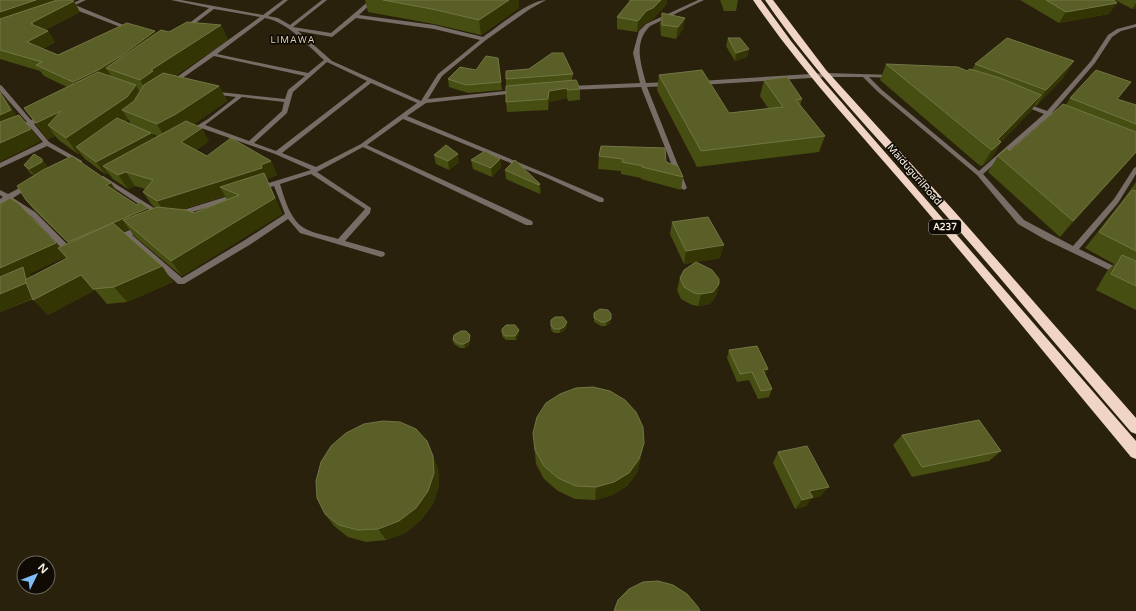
<svg xmlns="http://www.w3.org/2000/svg" width="1136" height="611" viewBox="0 0 1136 611" font-family="'Varela Round',sans-serif">
	<rect width="100%" height="100%" fill="#2a210c"/>
	<g fill="none" stroke-linecap="round" stroke-linejoin="round">
		<!-- street -->
		<g fill="#776c66" fill-rule="evenodd">
			<path d="M80,0h6l-11,5 58,24 -5,1 -62,-24z"/>
			<path d="M171,0h10l82,15 20,-15h5l-20,16 10,2 12,7 32,-25h5l-34,27 38,6 39,-33h5l-16,15 75,10 49,12c15,-10 46,-37 63,-37l-16,9 -44,31 -44,36 -14,23 88,-9 3,2 -1,1 -92,10 -19,13 142,59 54,23 1,2 -1,2h-4l-54,-25 -142,-58 -36,26 165,76 1,2 -1,2h-6l-163,-78 -46,25 54,36 -1,5 -25,28 39,11 1,2 -1,2 -3,1 -81,-24 -12,-14 -37,25 -67,40h-6l-52,-46 -10,4 -3,-1 -1,-2 1,-2 24,-10h6l1,2 -1,2 -11,4 50,43 63,-38 40,-26 -11,-28 -13,4h-2v-4l52,-16 -36,-16 -74,-26 -7,4h-4v-2l18,-11 28,-22 -24,-3 -2,-1v-2l75,8 3,-9 17,-14 -91,-20 -40,28h-4v-2l90,-65 -46,-8 -29,22 -3,-2 1,-1 26,-20zM265,18c24,5 41,26 59,42l-16,13 -91,-19zM356,18l78,11 46,11 -42,34 -17,27 -89,-40 -34,-30 34,6zM327,62l40,19 -91,70 -22,-8 33,-30 6,-21zM371,83l46,20 -56,41 -45,23 -34,-14zM242,97l42,5 -2,9 -33,30 -44,-16zM311,174l54,35 -27,30c-9,-3 -26,-6 -34,-11 -14,-9 -19,-28 -24,-44z"/>
			<path d="M698,0h6l-54,26c-17,17 -9,37 -4,57l22,-1 3,2 -3,2 -21,1 40,101 -3,2 -3,-2 -40,-101 -71,3 -3,-2 3,-2 70,-3 -7,-30 6,-22 7,-7z"/>
			<path d="M1136,24v3l-15,4 -9,6 -17,26 -43,50 9,4v2h-4l-8,-3 -66,58 41,46 49,26 41,-47 20,-31 2,-1v7l-18,29 -39,46 57,28v6l-90,-43 -28,-16 -41,-49 -99,-83 -15,-15h-36l-127,8 -3,-2 3,-2 127,-8 67,2v2l-2,1 -23,-1 13,13 97,81 65,-57 -23,-9v-2h4l22,8 44,-50 17,-26 9,-6z"/>
			<path d="M0,85l2,1 29,34 10,-4h4v2l-11,6 15,18 33,19v2h-4l-31,-17 -47,22v-5l43,-21 -14,-16 -29,13v-4l27,-13 -27,-31z"/>
			<path d="M103,176l59,37 2,2 -2,2h-4l-57,-38v-2z"/>
			<path d="M27,184h4l1,2 -19,12 22,14 38,38 1,2 -1,2h-6l-36,-38 -23,-15 -8,3v-5l3,-2 -3,-2v-5l8,4z"/>
			<path d="M235,194h4l1,2 -1,2 -60,18 -4,-2 2,-2z"/>
		</g>
		<!-- highway -->
		<g fill="#f0d5c6" fill-rule="evenodd">
			<path d="M753,0h8l30,41 33,41 312,359v18l-5,-2c-71,-85 -141,-171 -213,-256 -56,-66 -116,-129 -165,-201z"/>
			<path d="M765,0h8l53,70 128,141 182,207v16l-5,-2c-65,-75 -129,-153 -195,-228 -58,-66 -121,-130 -171,-204z"/>
		</g>
	</g>
	<!-- wall -->
	<g fill="#474e11" fill-rule="evenodd">
		<path d="M0,0h52l1,1 27,11 -35,18 3,1 7,11 -12,7 15,6 97,-24 1,2 65,-8 7,15 -53,36 44,10 8,15 -33,23 15,17 -13,9 11,6 64,5 6,14 -10,4 15,35 -100,62 -48,-40 -5,-7 -6,3 50,50 -46,20 -20,2 -12,-14 -47,25 -15,-16 -33,13v-108l56,39 4,4 8,-4 -34,-33 -8,-10 8,-25 -3,-1 -7,-9 25,2 62,16 6,9 20,13 12,5 7,-2 -4,-3 -9,-13 3,-3 -11,-3 -7,3 -15,-10 -5,-6 -3,1 -20,-15 -5,-6 -2,1 -18,-13 -5,-5 -7,3 -12,-15 -12,-16 43,-21 -23,-11 -4,-5 -40,-12zM128,119l3,5 -6,-2zM152,134l5,2 -3,2zM225,196l2,4 -33,13 -14,-3zM65,257l2,1 -35,19 -3,-3z"/>
		<path d="M365,0h154v8l-38,27 -47,-11 -66,-12z"/>
		<path d="M627,0h40l-1,5 -14,15 -7,3 -8,9 -20,-3v-12l13,-16z"/>
		<path d="M720,0h18l-2,11h-12z"/>
		<path d="M1020,0h94l-5,14 -50,9z"/>
		<path d="M1115,0h21v8l-4,1z"/>
		<path d="M662,13l21,16 -7,10 -15,-3 -1,-12z"/>
		<path d="M728,38l21,11 -2,8 -12,4 -9,-15z"/>
		<path d="M886,64l81,7 5,-1 3,-6 89,13 -28,29 -2,-1 -3,6 -30,31 -10,17 -9,7 -3,-1 -99,-85z"/>
		<path d="M529,69l44,5 -1,6 8,9v11l-12,1 -1,-3 -18,4 -1,8 -41,2 -1,-10v-23z"/>
		<path d="M659,75l70,38 39,-5 -8,-12 4,-16 38,19 -2,6 25,31 -6,16 -122,15 -40,-77z"/>
		<path d="M448,79l53,3 1,8 -34,3 -19,-6z"/>
		<path d="M1070,98l66,7v48l-76,84 -72,-65 10,-16 12,-5 56,-46z"/>
		<path d="M434,155l25,7 -10,8 -13,-6z"/>
		<path d="M599,156l67,6 17,15 -2,13 -40,-11v-1l-20,-4v-3l-23,-2z"/>
		<path d="M500,159l1,8 -9,10 -19,-8 -2,-9z"/>
		<path d="M505,170l35,14 1,8 -1,2 -34,-15z"/>
		<path d="M1136,182v128l-40,-20 11,-19 7,-7 -29,-16 38,-48z"/>
		<path d="M672,222l48,36 -36,6 -14,-30z"/>
		<path d="M680,278l39,6 -3,12 -6,8 -12,2 -6,-1 -11,-6 -4,-9z"/>
		<path d="M594,313l17,1 -1,9 -4,3h-5l-7,-4z"/>
		<path d="M567,322v4l-3,5 -4,2h-6l-3,-3v-4z"/>
		<path d="M519,330v4l-3,6h-10l-4,-4v-4z"/>
		<path d="M470,335v4l-1,6 -4,3h-5l-6,-4 -1,-4z"/>
		<path d="M729,350l36,25 7,14 -3,8 -11,2 -9,-19 -12,2 -10,-24z"/>
		<path d="M533,433l111,10 -3,14 -4,16 -10,13 -15,9 -17,5 -20,-1 -17,-8 -14,-12 -8,-15z"/>
		<path d="M902,435l99,16 -12,10 -77,16 -19,-32z"/>
		<path d="M778,452l43,44 -10,3 -5,7 -11,3 -22,-46z"/>
		<path d="M433,456l5,13 1,17 -6,18 -12,16 -16,13 -19,7 -20,2 -18,-5 -14,-11 -9,-12z"/>
	</g>
	<!-- shaded-wall -->
	<g fill="#343505">
		<path d="M36,0h16l4,6 -56,19v-13z"/>
		<path d="M509,0h10v8l-38,27 -2,-15z"/>
		<path d="M661,0h6l-1,5 -14,15 -7,3 -8,9 1,-11 8,-10z"/>
		<path d="M74,1l6,11 -41,21v3l-8,-13z"/>
		<path d="M1117,3l-8,11 -50,9 7,-11z"/>
		<path d="M1136,3v5l-4,1z"/>
		<path d="M685,18l-2,11 -7,10 2,-12z"/>
		<path d="M221,25l7,15 -67,45 -12,10 -9,-15 11,-10z"/>
		<path d="M48,31l7,11 -20,12 -8,-12z"/>
		<path d="M155,31l6,11 -55,26 6,10 -31,16 -8,-12z"/>
		<path d="M749,49l-2,8 -12,4 1,-8z"/>
		<path d="M1074,61l-10,16 -28,29 10,-16z"/>
		<path d="M1131,82l-12,16 -14,17 12,-16z"/>
		<path d="M136,85l9,16 -23,9 6,9 -46,33 -6,-5 4,6 -2,1 -12,-16z"/>
		<path d="M219,86l8,15 -42,29 -19,10 -9,-16z"/>
		<path d="M567,88v10l-18,4 -1,8v-11l1,-8z"/>
		<path d="M0,92l9,11 12,20 -21,10z"/>
		<path d="M1041,95l-10,16 -35,36 5,-5 -10,17 -9,7 10,-16 6,-11z"/>
		<path d="M61,111l-13,14 7,11 -7,3 -12,-16z"/>
		<path d="M202,128l7,13 -21,14 -7,-13z"/>
		<path d="M31,129l10,12 -41,21v-19z"/>
		<path d="M151,133l8,12 -56,21 5,7 -3,1 -9,-12z"/>
		<path d="M1136,152v1l-76,84 13,-16z"/>
		<path d="M458,154l1,8 -10,8 -1,-9z"/>
		<path d="M42,159l6,8 1,4 -13,6 -7,-8z"/>
		<path d="M500,159l1,8 -9,10 -1,-9z"/>
		<path d="M271,161l6,14 -10,4 15,35 -100,62 -11,-15 104,-63 -55,-11 5,9 -59,18 -9,-13 104,-36z"/>
		<path d="M126,172l9,14 -7,3 -10,-14z"/>
		<path d="M111,183l7,10 -12,-8z"/>
		<path d="M540,184l1,8 -1,2 -1,-9z"/>
		<path d="M148,208l6,10 -31,2 6,9 -53,23 -8,-10z"/>
		<path d="M56,243l11,13 -38,18 6,6 5,15 -40,17v-44z"/>
		<path d="M724,245l-4,13 -36,6 2,-13z"/>
		<path d="M162,266l11,16 -46,20 -13,-15z"/>
		<path d="M81,275l14,15 -47,25 -15,-15z"/>
		<path d="M719,284l-3,12 -6,8 -12,2 3,-12z"/>
		<path d="M611,314l-1,9 -4,3v-4z"/>
		<path d="M567,322v4l-3,5 -4,2v-4z"/>
		<path d="M519,330v4l-3,6 -1,-4z"/>
		<path d="M470,335v4l-1,6 -4,3 -1,-4z"/>
		<path d="M768,369l-4,8 -1,-7z"/>
		<path d="M644,443l-3,14 -4,16 -10,13 -15,9 -17,5 1,-13z"/>
		<path d="M433,456l5,13 1,17 -6,18 -12,16 -16,13 -19,7 -8,-11z"/>
		<path d="M829,487l-8,9 -10,3 -5,7 -11,3 14,-18z"/>
	</g>
	<!-- building -->
	<g fill="#5a5f27" stroke="#727644">
		<path d="M0,0h36l-36,12z"/>
		<path d="M57,0h13l4,1 -43,22 2,1h-2l17,7 -21,11 31,13 69,-32 28,8 -34,25 -23,14 -25,12 -37,-17 6,-3 -42,-12v-31z"/>
		<path d="M383,0h126l-30,20 -47,-11z"/>
		<path d="M631,0h30l-8,8 -7,3 -8,10 -21,-4z"/>
		<path d="M1046,0h68l3,3 -51,9z"/>
		<path d="M662,13l23,5 -7,9 -16,-2z"/>
		<path d="M187,22l34,3 -70,45 2,1 -13,9 -34,-12 55,-38 8,2z"/>
		<path d="M728,38h12l9,11 -13,4z"/>
		<path d="M1007,38l67,23 -28,29 -71,-26z"/>
		<path d="M552,53h11l10,21 -67,5v-8l23,-2z"/>
		<path d="M486,56l12,2 3,24 -35,3 -18,-6 12,-12 16,3z"/>
		<path d="M886,64l72,3 9,4 3,-2 30,9 41,17 -43,44 3,3 -9,8 -3,-2z"/>
		<path d="M702,70l27,43 54,-6 -19,-27 23,-3 15,22 -6,1 29,36 -124,15 -42,-76z"/>
		<path d="M1096,70l35,12 -14,17 19,6v19l-66,-26z"/>
		<path d="M98,72l38,13 -9,12 -61,41 -18,-13 13,-14 -25,12 -12,-15z"/>
		<path d="M163,73l56,13 -43,28 -19,10 -35,-14 12,-9 10,-16z"/>
		<path d="M576,80l4,9 -13,1v-2l-18,3 -1,8 -42,3v-16z"/>
		<path d="M0,92l11,18 -11,5z"/>
		<path d="M1063,104l73,28v20l-63,69 -75,-65 9,-8 3,3z"/>
		<path d="M19,115l12,14 -31,14v-21z"/>
		<path d="M117,118l34,15 -55,29 -20,-15z"/>
		<path d="M186,121l16,7 -21,14 26,14 24,-18 40,23 -10,4 1,3 -105,33 -14,-9 10,-12 -27,-8 -8,3 -15,-9z"/>
		<path d="M446,145l12,9 -10,7 -14,-6z"/>
		<path d="M601,146l64,2 1,14 12,4 5,11 -41,-10 1,-1 -21,-4 1,-3 -24,-3z"/>
		<path d="M485,151l15,8 -9,9 -20,-8z"/>
		<path d="M34,154l8,5v3l-13,7 -5,-4z"/>
		<path d="M72,156l39,27 -5,2 31,20 3,-3 8,6 -80,34 -42,-42 -9,-14 26,-16z"/>
		<path d="M515,160l25,24 -1,1 -34,-15z"/>
		<path d="M264,173l11,25 -104,63 -48,-41 34,-13 29,3 8,3 45,-18 -19,-8z"/>
		<path d="M1132,190l4,1v60l-37,-19z"/>
		<path d="M10,198l9,6 37,39 -56,25v-64z"/>
		<path d="M708,217l16,28 -38,6 -14,-29z"/>
		<path d="M113,223l49,43 -48,21 -21,2 -12,-14 -48,25 -8,-20 42,-22 -9,-10z"/>
		<path d="M1122,255l14,6v25l-25,-12z"/>
		<path d="M696,262l16,8 7,9v5l-6,8 -12,2 -7,-1 -10,-6 -4,-9 4,-8z"/>
		<path d="M23,267l3,13h-1l1,3 -26,11v-17z"/>
		<path d="M600,309l8,1 3,4v5l-5,3h-5l-7,-4v-5z"/>
		<path d="M555,317h8l4,5 -3,5 -4,2h-6l-3,-3v-6z"/>
		<path d="M506,325h9l4,5 -4,6h-10l-3,-4v-3z"/>
		<path d="M461,331h5l4,4 -1,6 -5,3h-5l-6,-4 1,-5z"/>
		<path d="M757,346l11,23 -5,1 9,19 -11,2 -9,-19 -12,2 -11,-24z"/>
		<path d="M593,387l17,4 15,9 11,12 7,15 1,16 -5,16 -10,14 -15,9 -18,5 -20,-1 -18,-8 -14,-12 -9,-16 -2,-17 4,-16 9,-14 14,-9 16,-6z"/>
		<path d="M979,420l22,31 -79,16 -20,-32z"/>
		<path d="M383,421l17,1 16,7 11,12 6,15 1,17 -6,18 -12,17 -17,13 -21,8 -20,1 -19,-5 -14,-11 -8,-16 -1,-17 5,-19 10,-16 15,-13 18,-9z"/>
		<path d="M807,446l22,41 -20,4 4,6 -11,3 -24,-48z"/>
		<path d="M658,581l15,4 14,9 11,13 2,4h-86l4,-11 11,-11 14,-7z"/>
	</g>
	<g text-anchor="middle" stroke-width="3.5" stroke-linejoin="round" paint-order="stroke">
		<!-- far-neighbourhood labels -->
		<g font-size="9" letter-spacing="1" fill="#e1d4bb" stroke="#0f0b04">
			<text x="293" y="43">LIMAWA</text>
		</g>
		<!-- shield labels -->
		<rect fill="#0f0b04" stroke="#afaa9f" stroke-width="1" x="929" y="220" width="32" height="14" rx="3"/>
		<g font-size="9" font-weight="bold" fill="#f4eee1">
			<text x="945" y="230">A237</text>
		</g>
		<!-- street labels -->
		<g font-size="10" fill="#f4eee1" stroke="#0f0b04">
			<text transform="translate(915 174) rotate(49)" y="4">Maiduguri Road</text>
		</g>
	</g>
	<!-- north arrow -->
	<g transform="translate(36 575) rotate(47)"><circle r="19" fill="#0f0b04" stroke="#6b665c"/>
	<path d="M0-3L7 15L0 10L-7 15Z" fill="#7ebdf9"/>
	<text y="-6" font-size="11" font-weight="bold" text-anchor="middle" fill="#f4eee1">N</text>
	</g>
</svg>
